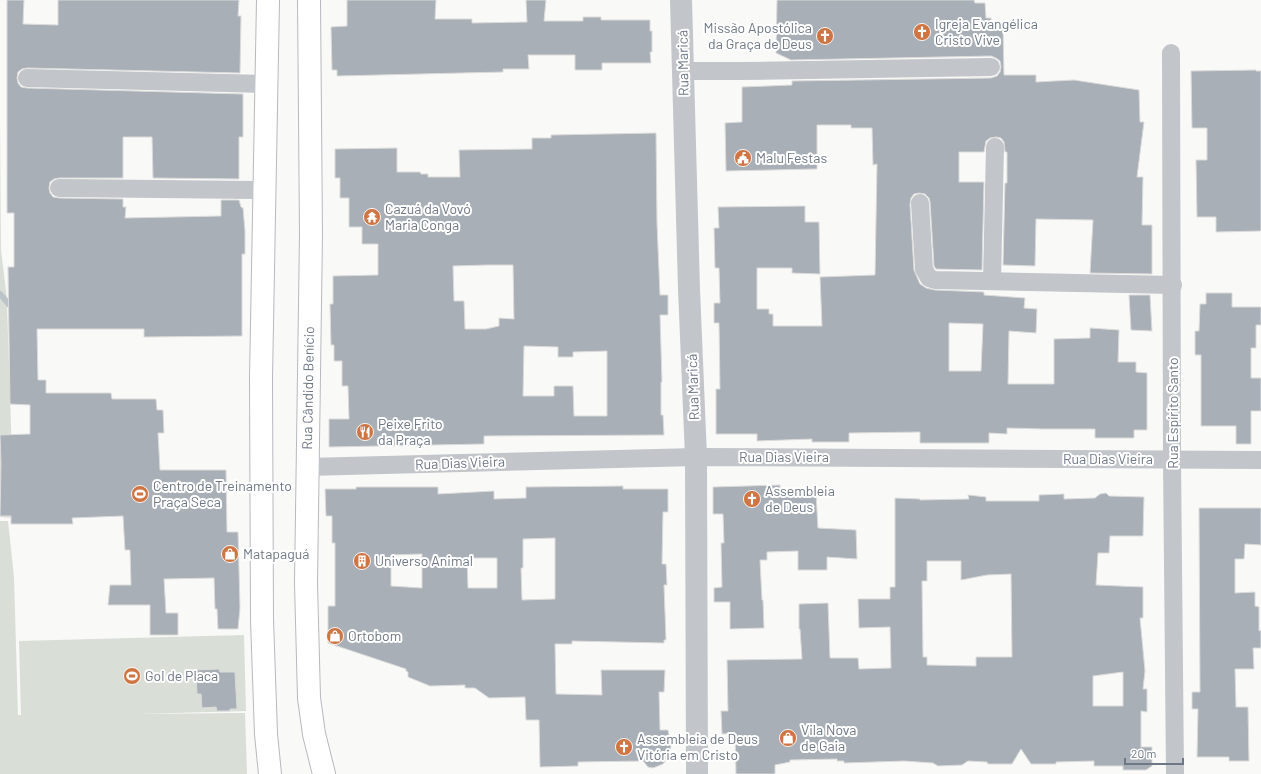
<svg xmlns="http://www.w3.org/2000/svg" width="1261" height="774" viewBox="0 0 1261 774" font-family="Barlow,sans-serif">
	<rect width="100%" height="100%" fill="#f9f9f8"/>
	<!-- green -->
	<g fill="#d9ded7">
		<path d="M0,120l1,130 6,49 -7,-8z"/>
		<path d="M0,297l7,8 7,213 -14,-1z"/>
		<path d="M0,521h8l6,56 4,138h3l-2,-74 225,-6 2,76 -109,3 108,-1 2,61h-247z"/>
	</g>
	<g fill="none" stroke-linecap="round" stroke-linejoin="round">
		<!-- stream -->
		<path stroke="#bcc3c9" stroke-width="6" d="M0,294l14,16"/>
	</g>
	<!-- building -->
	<g fill="#a9afb6" stroke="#dbdbda" fill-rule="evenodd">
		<path d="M7,0h17l-1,24 35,1v-25h181l-1,16h3l-1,57 -213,-5 -5,1 -4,3 -1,6 1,5 3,4 6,1 216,6v43h-4v42l-86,-1 -1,-41h-29v41h-64l-5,1 -4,3 -1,6 1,5 3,4 6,1 64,1v8h3l-1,11 96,-2v-16h18l2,7 2,1 2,23v23h-3v82l-98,1v-8h-107l1,51h8v13h65l1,6h44l1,11h6l1,23h-6l2,37h66l1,62h11l2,76 -2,21h-20l-1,-20h-2l-1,-31 -50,1 2,34h12v22h-28v-30h-42l2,-20h21l-1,-35h-5l-2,-34 -51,2 1,6h-62v-8h-11l1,-53 -1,-28 30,-1v-29l-20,-1 -2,-137h6v-54h-7z"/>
		<path d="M347,0h89l-1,19h37v4l55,-1 -1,-22h20l-2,21h39v-4h18v3h49v11h2v21h-2l1,11h-49v7h-27v-15h-47l1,14h-26v3l-166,4v-6h-5l-1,-43 16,-1z"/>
		<path d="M777,0h197l1,3h10l1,15h5l1,11 11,-1 1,47h32v7l38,-2 65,10 1,32h4l-7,55h6l-1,48h10v49l-62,-1 3,-53 -57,-1 -1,47 -32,-1 2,-82h2v-31h-2l-1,-10 -3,-4 -5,-1 -6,1 -4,3 -2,11h-25v30h25l-2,88 -46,-1 -2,-3 -4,-64 -1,-4 -4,-4 -6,-1 -5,1 -3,4 -1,6 4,66 6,14 6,4 9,2 49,2v3l41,3 -1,10 13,1 -1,24 -27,-2 -1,53h46v-45l36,-1v-10l29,2 -1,32h18v10l11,1v57h-13v8h-39v-9h-52l-36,-1v6l-18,-1v10h-69v-11l-71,1v9h-37v-3l-55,2v-7h-41v-45h4l-1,-66h-5v-20h6l-1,-35h-4l-1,-40h5l-1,-21 87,-1v16h14l1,52 -28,-1v-5h-35v41h12v5h4v12h49l-2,-49 55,-2 2,-111 -4,1 -1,-37h-21v-3h-34v44l-91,2 -1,-48 17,-1v-35l50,-2v-4l199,-3 6,-2 3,-4 1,-5 -1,-6 -4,-3 -5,-2 -200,4 -15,-7zM949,323l34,1 -2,47h-32z"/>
		<path d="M1256,70v1h5v160l-45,1v-15h-19l-1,-57h11v-32h-15l-1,-57z"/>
		<path d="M656,133l1,90 3,72h8v20h-8l2,67h-1v33h2l1,20 -180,1v8l-155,3v-28h20l-1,-33h-6v-25h-8v-16h-3l-1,-41h3v-28l45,-1v-31h-16v-17h-13v-29h-9v-20h-5v-29l62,-1v24h23l1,2h7v3h32l-1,-27 73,-1v-11h19v-3zM487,265h26l1,54 -15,-1v8l-13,3h-21l-1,-28h-10l-1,-35zM524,346l34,1v10h15v-5l34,-1v65h-33l-1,-30h-19v10h-31z"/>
		<path d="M1206,293h26v14h29v18h-5v23h-5v30h10v33h-10v33h-15v-18h-35v-71h-6v-24h4l1,-27h6z"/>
		<path d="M1129,295h21l2,36 -21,-1z"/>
		<path d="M780,485v7l36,1 2,35 38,2 1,29 -30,-2v13h-29v-19l-31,1v8h-7l2,40h1l1,28 -34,1v-27h-16v-14l8,-1 -1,-44h3l-1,-29h-10v-27z"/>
		<path d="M623,486v3h45v23h-5l-1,52h4l1,21h-3l2,55h-2v3l-92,-2v3h-17l1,50 46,1 -1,-25h64l-1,22h-5l1,38h8l3,16 -2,10 -6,8 -10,4 -5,-1 -5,-6 -65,1v4l-38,1 -1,-47h-13l-1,-23 -36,1 -14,-10h-10v-3l-35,1 -22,-9v-5l-2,-1v-2l-78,-26v-37h7v-63h-3v-27h-6l-1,-27h31v-2h82v7l56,-3v8l32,-1v-11zM555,538v61l-33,1 -1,-32h2v-29zM422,554v34l-31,-2v-31zM467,558h30v30h-29z"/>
		<path d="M1106,493l3,3 35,1 -1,39h-33l-1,17h-11l-2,32 47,2v31h-3l5,53 -2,18h4v23l-6,-1v36h11v19l-6,4h-23v-4h-29v-5l-38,1v2h-25l-10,-15 -9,15h-24l-1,-2 -19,-1 -6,4 -24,1 -5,-3 -29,-2 -60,2v-2h-7v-2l-47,1v2l-15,3v9h-39l-1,-41 -13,1 -1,-23h7l-1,-51 75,-1 -2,-30h-1v-25l29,-1 2,55h28l1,11 32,-1 -1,-41 -31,1 -1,-29h32v-12h5v-89l25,1v1l49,-1 -1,-4 18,2v4h53v-6l25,-1v5l31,-1 5,-4zM927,561h34v19l26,-5 24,-1 1,83h-36v9l-49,-1v-8h-4l-1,-76h5zM1123,672v34h-30v-30z"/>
		<path d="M1199,508h62v37l-16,-1 -1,15h-9v34l20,-1v14l4,1v24l2,-1v18h-8l1,21h-19l1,38h12l1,54h-20v-4h-32l1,-48h-6v-17h8z"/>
		<path d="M219,669l1,3h15l2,37h-7v2h-13l-1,-4 -14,1 -1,-14h-4l-1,-24z"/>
	</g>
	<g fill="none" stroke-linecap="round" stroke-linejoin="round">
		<!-- primary casing -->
		<g stroke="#b6b9bd" stroke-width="24">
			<g id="primary">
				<path d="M268,0l-7,378 1,242 4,114 4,40"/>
				<path d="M309,0l2,234 -5,349 3,115 5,36 10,40"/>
			</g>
		</g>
		<!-- minor -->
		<g stroke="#c2c5c9" stroke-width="18">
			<path d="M1171,53l1,406 3,315"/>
			<path d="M683,71h58l250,-4"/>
			<path d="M27,78l239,6"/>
			<path d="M59,188l206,2"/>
			<path d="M920,203l4,66 5,9 6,2 238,5"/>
			<path d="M992,281l3,-134"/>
			<path d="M307,467l389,-10 565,3"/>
		</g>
		<!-- tertiary -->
		<path stroke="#c2c5c9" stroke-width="22" d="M681,0l8,289 7,168 1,317"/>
		<!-- primary -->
		<use href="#primary" stroke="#fff" stroke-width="22"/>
	</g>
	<!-- icons -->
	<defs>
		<g id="church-disc" transform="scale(0.9)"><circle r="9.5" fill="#ce7543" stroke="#fff"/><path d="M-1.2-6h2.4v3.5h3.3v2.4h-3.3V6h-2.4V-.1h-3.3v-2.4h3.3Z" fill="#fff"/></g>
		<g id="civic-disc" transform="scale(0.9)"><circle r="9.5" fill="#ce7543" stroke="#fff"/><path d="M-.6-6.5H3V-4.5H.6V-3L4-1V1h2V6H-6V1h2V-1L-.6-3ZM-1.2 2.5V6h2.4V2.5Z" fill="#fff"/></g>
		<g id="temple-disc" transform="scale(0.9)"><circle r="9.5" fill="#ce7543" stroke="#fff"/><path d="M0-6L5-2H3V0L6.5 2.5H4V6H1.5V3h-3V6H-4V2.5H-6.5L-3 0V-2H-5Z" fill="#fff"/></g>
		<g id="restaurant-disc" transform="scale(0.9)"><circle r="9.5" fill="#ce7543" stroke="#fff"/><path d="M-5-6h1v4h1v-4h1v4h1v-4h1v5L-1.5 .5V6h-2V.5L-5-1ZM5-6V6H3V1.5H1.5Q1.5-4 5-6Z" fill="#fff"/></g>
		<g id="stadium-disc" transform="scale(0.9)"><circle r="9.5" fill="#ce7543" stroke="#fff"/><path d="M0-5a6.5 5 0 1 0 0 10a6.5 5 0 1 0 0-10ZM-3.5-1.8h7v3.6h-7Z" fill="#fff"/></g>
		<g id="shop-disc" transform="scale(0.9)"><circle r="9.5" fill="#ce7543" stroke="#fff"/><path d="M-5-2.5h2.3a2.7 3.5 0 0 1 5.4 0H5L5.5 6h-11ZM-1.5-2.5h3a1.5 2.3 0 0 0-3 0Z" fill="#fff"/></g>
		<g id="building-disc" transform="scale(0.9)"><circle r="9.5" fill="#ce7543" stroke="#fff"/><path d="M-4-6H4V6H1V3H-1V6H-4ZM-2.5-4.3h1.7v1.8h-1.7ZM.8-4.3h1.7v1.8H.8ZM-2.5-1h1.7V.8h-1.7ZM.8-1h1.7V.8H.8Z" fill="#fff"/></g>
	</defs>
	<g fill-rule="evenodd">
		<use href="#church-disc" x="922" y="32"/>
		<use href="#church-disc" x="825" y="36"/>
		<use href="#civic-disc" x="743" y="158"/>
		<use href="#temple-disc" x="372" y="217"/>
		<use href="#restaurant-disc" x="365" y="432"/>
		<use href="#stadium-disc" x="140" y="494"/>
		<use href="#church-disc" x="752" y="499"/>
		<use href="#shop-disc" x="230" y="554"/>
		<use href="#building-disc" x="362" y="561"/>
		<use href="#shop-disc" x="335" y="636"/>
		<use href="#stadium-disc" x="132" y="676"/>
		<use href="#shop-disc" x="788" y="738"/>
		<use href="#church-disc" x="624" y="747"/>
	</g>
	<g text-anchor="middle" stroke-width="4" stroke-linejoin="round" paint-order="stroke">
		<!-- poi labels -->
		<g font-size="14" fill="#6d7785" stroke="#fff" text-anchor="start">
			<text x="935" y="29">Igreja Evangélica<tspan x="935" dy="16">Cristo Vive</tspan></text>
			<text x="812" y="33" text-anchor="end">Missão Apostólica<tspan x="812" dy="16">da Graça de Deus</tspan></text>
			<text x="756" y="163">Malu Festas</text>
			<text x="385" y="214">Cazuá da Vovó<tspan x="385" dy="16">Maria Conga</tspan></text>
			<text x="378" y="429">Peixe Frito<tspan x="378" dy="16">da Praça</tspan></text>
			<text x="153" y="491">Centro de Treinamento<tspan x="153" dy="16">Praça Seca</tspan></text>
			<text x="765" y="496">Assembleia<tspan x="765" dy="16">de Deus</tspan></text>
			<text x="243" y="559">Matapaguá</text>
			<text x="375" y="566">Universo Animal</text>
			<text x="348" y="641">Ortobom</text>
			<text x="145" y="681">Gol de Placa</text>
			<text x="801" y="735">Vila Nova<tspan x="801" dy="16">de Gaia</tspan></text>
			<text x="637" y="744">Assembleia de Deus<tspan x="637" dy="16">Vitória em Cristo</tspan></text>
		</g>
		<!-- street labels -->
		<g font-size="14" fill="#6d7785" stroke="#fff">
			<text transform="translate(683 63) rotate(-91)" y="5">Rua Maricá</text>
			<text transform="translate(693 387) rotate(-92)" y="5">Rua Maricá</text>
			<text transform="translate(308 388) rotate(-89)" y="5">Rua Cândido Benício</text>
			<text transform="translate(1173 413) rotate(-90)" y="5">Rua Espírito Santo</text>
			<text x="784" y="462">Rua Dias Vieira</text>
			<text x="1108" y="464">Rua Dias Vieira</text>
			<text transform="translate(460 463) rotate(-2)" y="5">Rua Dias Vieira</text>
		</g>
	</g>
	<!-- scale -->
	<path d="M1125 758v6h58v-6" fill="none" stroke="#6d7785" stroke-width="2"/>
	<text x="1131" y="758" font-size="12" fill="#6d7785" stroke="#ffffff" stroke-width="3" paint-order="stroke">20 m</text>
</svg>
